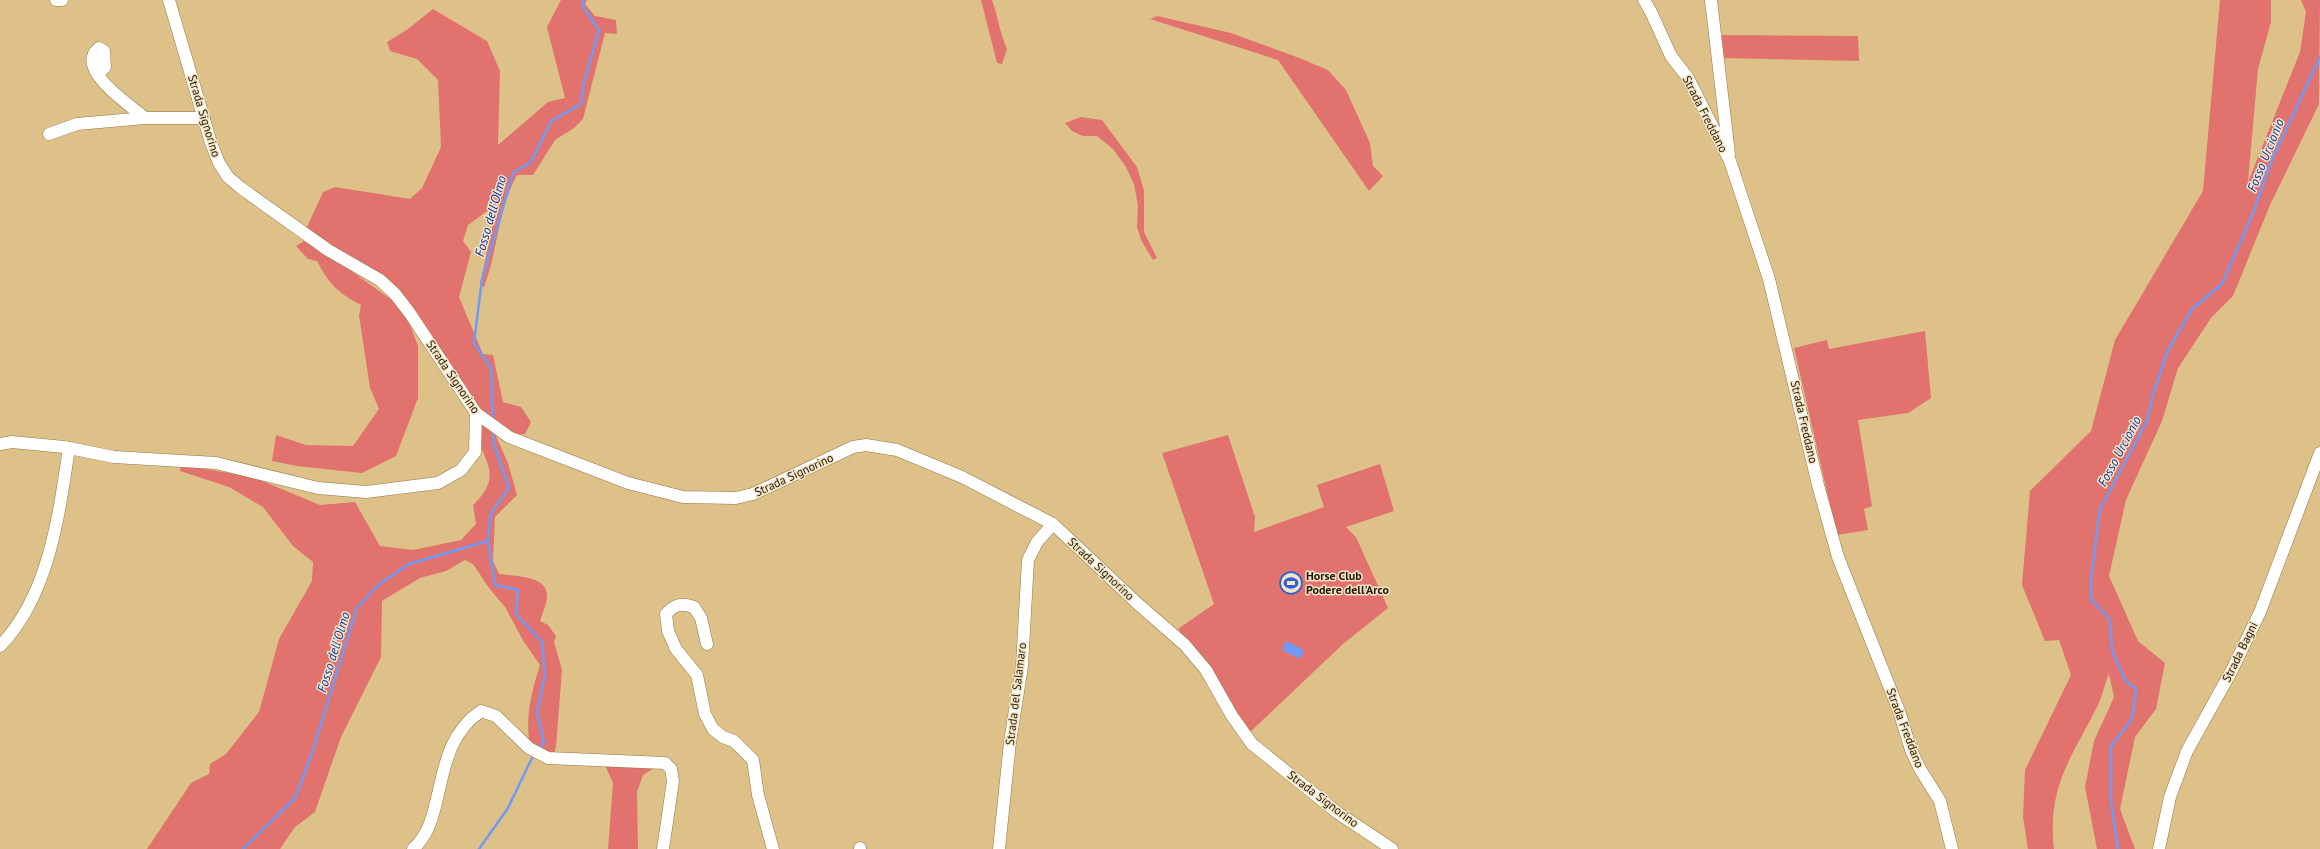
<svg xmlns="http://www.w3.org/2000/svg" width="2320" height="849" viewBox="0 0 2320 849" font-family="'PT Sans',sans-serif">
	<rect width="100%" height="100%" fill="#dec189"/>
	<!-- green -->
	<g fill="#e2726e">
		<path d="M561,0h26l-2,4 10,12 21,4 1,14 -12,-1 -22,86 -9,9 -19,12 -22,35h-16c-19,35 -19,75 -33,112l-4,-2 12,-57 8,-24 -2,-1 -30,22 -5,16 8,11 -12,45 24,57 10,1 10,47 18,5 10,15 -6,12h-17l-25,-18 -78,-115 -99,-72 17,-37 12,-5 75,12 12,-11 19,-41 -3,-67 -21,-21 -27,-8 -3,-9 21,-13 25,-20 54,32 13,30 -2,74 50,-43 17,-4 -18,-71z"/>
		<path d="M981,0h11c6,17 8,33 15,49l-5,15 -5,-1z"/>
		<path d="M2220,0h51v22l-13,47 -10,113 52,-130 6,-40 -5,-12h19l-1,104 -49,101 -37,91 -22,22 -33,50 -16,53 -36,79 -17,76 29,65 27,22 -9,46 -21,28 -15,72 15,40h-38l-12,-62 9,-46 20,-44 -5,-23c-5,11 -7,24 -13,35 -26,51 -49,79 -42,140h-26l-5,-32 2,-47 46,-95 -12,-35 -14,1 -23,-56 8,-94 61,-60 24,-91 88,-149z"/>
		<path d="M1157,16l74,17 71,26 26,11 18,20 24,53 3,23 10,10 -14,15 -91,-131 -128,-41z"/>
		<path d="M1719,35l139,1 1,25 -137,-3z"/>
		<path d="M1081,117l21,3 35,47 7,24v41l13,26 -4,2 -12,-20 -4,-13 1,-21 -4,-22 -8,-17 -13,-18 -16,-13h-14l-11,-5 -7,-8z"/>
		<path d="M307,239l97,70 14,37v52l-22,58 -34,17 -65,-7 -25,-5 4,-26 30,10 47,1 26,-37 -9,-21 -11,-73 2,-10c-23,-12 -32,-21 -44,-44l-9,-2 -12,-13z"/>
		<path d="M1925,331l6,67 -23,15 -50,7 14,86 -8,3 4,21 -31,5 -43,-187 33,-8 2,9z"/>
		<path d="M480,422l15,12 13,29 9,32 -22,22 -2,44 6,13c14,2 49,1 48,22 0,8 -5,18 -7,25l8,4 8,11 -2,6 8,28 -6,77 -3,10 -23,-11c-5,-29 1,-53 10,-81l-16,-23 -19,-35 -16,-19 -16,-24 -8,-4 -19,11 -26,7 -38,23 -1,56 -40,80 -26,75 -20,15 -15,22h-133l44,-66 18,-9 1,-10 16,-10 33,-42 20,-73 33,-58 1,-19 -20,-16 -30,-39 -34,-20 -49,-16 1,-6 72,12 67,28 35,-3 25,44 33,4 48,-10 15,-16 -3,-19c38,-36 -2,-49 7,-83z"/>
		<path d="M1228,435l27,82 -1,15 70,-25 -7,-22 63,-21 14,47 -48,16 10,10 32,71 -45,36 -95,90 -59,-93 -11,-12 36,-25 -52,-151z"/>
		<path d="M605,765l51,2 -13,8 -6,17 1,57h-30l5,-66z"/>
	</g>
	<!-- water -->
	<path fill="#6f9bf7" d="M1286,641l18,9 -4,9 -18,-9z"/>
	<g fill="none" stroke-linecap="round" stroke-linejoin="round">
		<!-- stream -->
		<g stroke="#6f9bf7" stroke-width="2.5">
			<path d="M493,421l-2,-53 -17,-25 8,-64 31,-106 18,-11 20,-41 30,-17 3,-21 15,-53 -17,-25 2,-5"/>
			<path d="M488,541l7,44 23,5 -2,24 26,28 3,33 -8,37 7,31 -3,3"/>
			<path d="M243,849l52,-51 17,-45 45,-145 21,-23 31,-21 79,-23 3,-28 18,-25 -16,-46v-12"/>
			<path d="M479,849l29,-41 24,-50"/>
			<path d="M2118,849l-7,-48v-55l21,-27 4,-30 -11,-9 -13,-30 -2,-30 -19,-21v-21l9,-69 47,-88 6,-27 15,-44 24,-41 30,-25 31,-71 18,-51 49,-105"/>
		</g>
		<!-- minor casing -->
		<g stroke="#937841" stroke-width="13">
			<g id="minor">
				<path d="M56,0h6"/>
				<path d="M169,0l42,143 8,20 9,14 13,11 87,62 52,30 15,14 14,18 67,101 33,24 119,46 55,14 53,1 17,-4 100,-47 13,-2 31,5 65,27 91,47 85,80 47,41 21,25 26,46 20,28 86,69 54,36"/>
				<path d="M1644,0l7,12 20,44 17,22 42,83 39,118 49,206 20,72 61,154 12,39 9,19 20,32 12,48"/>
				<path d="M1711,0l18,154"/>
				<path d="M98,74l7,-7 -1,-16 -5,-3c-26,20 32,58 46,70"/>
				<path d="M49,134l28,-10 68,-6h59"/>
				<path d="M0,444l12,-2 52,5 50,10 102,6 102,25 48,4 72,-9 23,-13 14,-18 1,-39"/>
				<path d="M707,644l-6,-26 -7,-11c-13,-4 -19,-3 -28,7l2,17 8,18 21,26 8,39 8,15 10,8 11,4 19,19 5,35 15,54"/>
				<path d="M0,646c49,-50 59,-132 69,-198"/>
				<path d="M860,848v1"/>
				<path d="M413,849c36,-32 16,-103 68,-138l15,5 33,32 19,10 117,5 6,6 2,12 -10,68"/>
				<path d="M999,849l11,-107 12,-76 6,-106 9,-18 16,-18"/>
				<path d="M2159,849l11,-52 17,-46 45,-81 28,-58 60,-159"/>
			</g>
		</g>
		<!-- minor -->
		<use href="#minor" stroke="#fff" stroke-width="12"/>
	</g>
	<!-- icons -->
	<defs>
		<g id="stadium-ring" transform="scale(1.15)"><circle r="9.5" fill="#f2e4c8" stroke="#3161d0" stroke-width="1.5"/><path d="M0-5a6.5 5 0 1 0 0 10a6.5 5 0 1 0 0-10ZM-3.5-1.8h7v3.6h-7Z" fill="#3161d0"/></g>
	</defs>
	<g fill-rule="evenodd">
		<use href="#stadium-ring" x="1291" y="583"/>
	</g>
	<g text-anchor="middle" stroke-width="3" stroke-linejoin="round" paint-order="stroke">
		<!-- street labels -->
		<g font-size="12" fill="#241903" stroke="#f2e4c8">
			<text transform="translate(1705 114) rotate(63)" y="4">Strada Freddano</text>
			<text transform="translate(204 116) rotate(73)" y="4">Strada Signorino</text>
			<text transform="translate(453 377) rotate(56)" y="4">Strada Signorino</text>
			<text transform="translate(1804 422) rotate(77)" y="4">Strada Freddano</text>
			<text transform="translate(794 475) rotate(-25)" y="4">Strada Signorino</text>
			<text transform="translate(1101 569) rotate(43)" y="4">Strada Signorino</text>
			<text transform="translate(2240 652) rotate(-64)" y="4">Strada Bagni</text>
			<text transform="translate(1016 694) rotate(-83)" y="4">Strada del Salamaro</text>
			<text transform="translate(1905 728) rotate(69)" y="4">Strada Freddano</text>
			<text transform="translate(1323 799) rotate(37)" y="4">Strada Signorino</text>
		</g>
		<!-- poi labels -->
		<g font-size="12" font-weight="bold" fill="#241903" stroke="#f2e4c8" text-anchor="start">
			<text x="1306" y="580">Horse Club<tspan x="1306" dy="14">Podere dell'Arco</tspan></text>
		</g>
		<!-- water labels -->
		<g font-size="13" font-style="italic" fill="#0a319a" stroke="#f2e4c8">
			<text transform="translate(2265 155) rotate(-68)" y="5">Fosso Urcionio</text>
			<text transform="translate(490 216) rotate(-74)" y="5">Fosso dell'Olmo</text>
			<text transform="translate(2119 451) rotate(-62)" y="5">Fosso Urcionio</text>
			<text transform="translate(333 652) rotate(-73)" y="5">Fosso dell'Olmo</text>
		</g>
	</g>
</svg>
